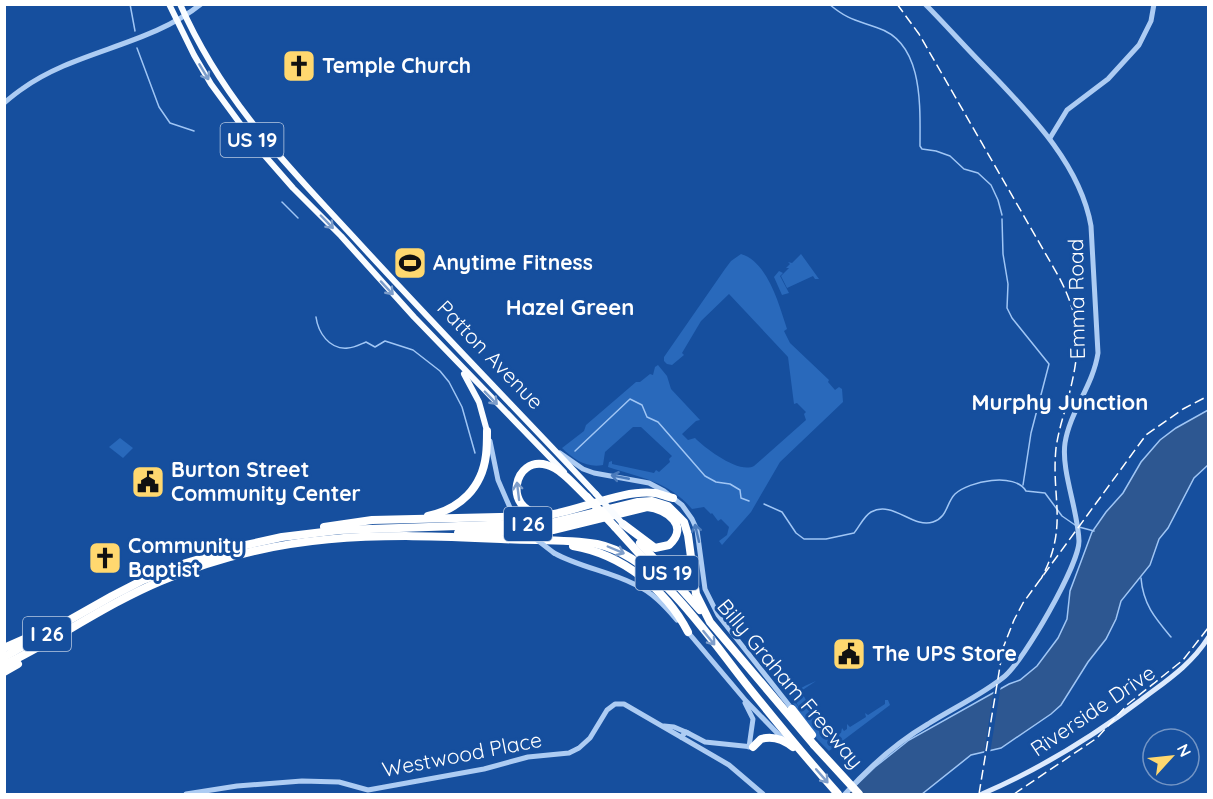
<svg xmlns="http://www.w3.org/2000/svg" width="1213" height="799" viewBox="0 0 1213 799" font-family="Quicksand,sans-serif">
	<rect width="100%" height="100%" fill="#164f9e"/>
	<!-- green -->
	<g fill="#2969bb">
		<path d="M741,254c27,8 38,51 46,75l-3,2 6,12 39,37 -1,2 7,8 4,-3 3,2 1,13 -63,60 -29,50 -29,33 -3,-4 8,-6 2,-8 -8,-8 -3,2 -6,-8 -1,1 -7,-7 -12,2c-24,-28 -51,-31 -84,-42l1,-5 3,-1v3l42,9 2,-3 3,2 11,-10 -1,-3 3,-3 -31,-29h-8l-28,25 -2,13c-16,3 -29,-5 -41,-17l22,-17 2,-6 50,-43h4l10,-8 3,1 2,-8 3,-2 9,11 4,13 29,31 -4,1 -14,13 6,6 7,-2c11,11 44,36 59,28l52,-46 -2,-6 2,-2 -9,-9 -3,1 -6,-47 -59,-63 -28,27 -19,32 2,2 -12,10 -5,-1 -3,-3v-4l61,-88 6,-8z"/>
		<path d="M801,254l18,25h-4l-2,-3 -26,12 -6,-12 8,-8h-3l4,-4 -2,-2 4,1z"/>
		<path d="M779,271l4,2 -3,3 9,17 -7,2 -8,-18z"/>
		<path d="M120,438l13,10 -10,10 -14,-11z"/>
		<path d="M816,681l-15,10 18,33 10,1 -6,3 2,5 -2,2 4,-1 3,4 11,-5 1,-5 2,3 3,-2v-5l3,3 16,-10 -1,-4 3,2 17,-11v-4h3l2,5 -61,46 -12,-12 -24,-36v-4l9,13 -9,-15c4,-9 14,-12 23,-16z"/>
	</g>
	<!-- water -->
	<path fill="#2d5791" stroke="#a0c6f5" stroke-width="1.5" d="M1208,410v55l-14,13 -26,50 -9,11 -9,26 -29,36 -5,18 -10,20 -18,23 -27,43 -10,9 -50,34 -30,7 -49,39h-75l28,-27 34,-27 100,-56 11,-4 17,-14 21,-28 9,-19 3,-28 22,-59 14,-20 17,-19 18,-31 19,-22 16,-12z"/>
	<!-- pier -->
	<path fill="#164f9e" d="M1001,685l-11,68 -6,1 10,-65z"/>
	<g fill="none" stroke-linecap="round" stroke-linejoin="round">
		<!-- stream -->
		<g stroke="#a0c6f5" stroke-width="1.5">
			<path d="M130,4l5,27"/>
			<path d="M829,4c19,16 27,16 49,24 46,15 42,79 42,118l2,3 14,2 14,5 14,13 14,4 13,12 7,15 4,15"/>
			<path d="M137,48l22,59 11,16 24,8"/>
			<path d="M282,202l16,16"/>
			<path d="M1002,219l1,35 5,30 -1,24 5,10 37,46 -18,69 -8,52"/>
			<path d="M316,317c2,15 13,33 32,31 6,0 13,-4 18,-6l9,5 10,-6 28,9 27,21 9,11 13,25 13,46"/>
			<path d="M575,451l55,-52 12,6 5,12 11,5 47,54 11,6 14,2 10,6 1,8 8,3"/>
			<path d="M764,504l18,8 14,21 8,6h22l28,-6c5,-6 10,-17 17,-21 22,-12 42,17 62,10 15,-5 13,-19 22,-28 14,-13 60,-22 71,-3l19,2 17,23 13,9"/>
			<path d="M1079,527l15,4"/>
			<path d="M1141,578c2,26 14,40 30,59"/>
		</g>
		<!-- tertiary -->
		<g stroke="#adccf3" stroke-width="5">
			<path d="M4,103c6,-5 12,-10 18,-14 54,-39 127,-43 179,-85"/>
			<path d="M1050,138l17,-28 41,-31 31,-34 12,-24 3,-17"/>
			<path d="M490,441l8,39 13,30"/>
			<path d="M560,453l23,16 11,4 55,10 15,8 18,14 10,14 5,11 8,59 13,26 74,94"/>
			<path d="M554,553c25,14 54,18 80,31 18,8 30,21 43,36"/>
			<path d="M687,631l59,70 37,38"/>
			<path d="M745,703l8,16 -4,28"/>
			<path d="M664,726l10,1 14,6"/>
			<path d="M681,737l5,-5 19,10 48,5"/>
			<path d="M186,794l51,-8 65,-5 37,1 29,8 116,-21 44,-12 41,-4 10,-5 11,-10 17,-28 8,-6h9l105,61 34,29"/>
			<path d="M845,794c25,-28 51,-51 83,-70 25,-16 54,-29 77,-48 19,-16 74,-111 74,-135 -1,-31 -18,-70 -14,-98 5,-32 28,-57 33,-90l-7,-127c-11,-63 -63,-114 -105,-158 -21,-21 -40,-43 -61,-64"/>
		</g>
		<!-- secondary -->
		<path stroke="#ddeafd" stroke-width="5" d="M982,794c58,-25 109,-56 159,-94 25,-19 50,-35 67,-62"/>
		<!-- primary -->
		<g stroke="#f9fcff" stroke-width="6">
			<path d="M169,4l25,51 17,29 47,64 35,40 48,48 73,81 150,155"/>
			<path d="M180,4c43,98 108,162 179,239 78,85 158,167 237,251"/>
			<path d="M464,374l15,28 8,29"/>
		</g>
		<!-- motorway -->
		<g stroke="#fff" stroke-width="8">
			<path d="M541,514c-39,-4 -27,-59 6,-49 15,4 29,22 40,32"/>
			<path d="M428,516c32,-7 54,-28 58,-61 1,-8 1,-16 1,-24"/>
			<path d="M324,527l48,-7 170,-4c36,-4 79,-27 113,-23 6,1 12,4 18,5"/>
			<path d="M615,527l39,43"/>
			<path d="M458,533l95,-3 94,-23c20,2 43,19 22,38l-14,3 -32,-24"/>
			<path d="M640,543l60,67"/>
			<path d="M573,546c48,8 93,43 115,86"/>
			<path d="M4,648l43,-19"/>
			<path d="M4,657l108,-61 31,-16 43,-17 60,-18 36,-8 58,-7 211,-7 87,-21 14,-1 16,5 16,16 4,13 8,59 14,28 104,123"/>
			<path d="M4,665c54,-26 102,-61 157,-84 115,-49 218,-48 340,-42 32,2 64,0 96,5 62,13 114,97 153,145 29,36 58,71 88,105"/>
			<path d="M4,672l14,-8"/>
			<path d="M792,709l20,26"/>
			<path d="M753,747l8,-8c13,-4 23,1 32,8"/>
		</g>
		<!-- rail -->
		<g stroke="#fff" stroke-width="1.5" stroke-dasharray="10 4.5" stroke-linecap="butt">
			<path d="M897,4l22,30 140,243c26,50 20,79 7,130 -4,13 -8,27 -10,41 -5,52 13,78 -15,131"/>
			<path d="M979,794l24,-146 11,-28 9,-17 123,-168 37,-26 25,-13"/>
			<path d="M1014,794l83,-56 31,-34 55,-44 25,-32"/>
		</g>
		<!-- tertiary-bridge -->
		<path stroke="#adccf3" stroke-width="5" d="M511,510l21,26 22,17"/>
		<!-- primary-bridge -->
		<path stroke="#f9fcff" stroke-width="6" d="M596,494l27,30"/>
		<!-- motorway-bridge -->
		<g stroke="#fff" stroke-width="8">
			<path d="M587,497l28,30"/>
			<path d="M814,745l45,49"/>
		</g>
	</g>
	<!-- one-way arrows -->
	<defs><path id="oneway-shaft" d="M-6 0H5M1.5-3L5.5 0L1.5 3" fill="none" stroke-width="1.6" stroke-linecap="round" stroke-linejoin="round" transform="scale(1.5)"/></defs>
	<g stroke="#7c9dca">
		<use href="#oneway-shaft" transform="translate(204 72) rotate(59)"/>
		<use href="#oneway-shaft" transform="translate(327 222) rotate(46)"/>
		<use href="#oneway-shaft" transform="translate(387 288) rotate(47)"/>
		<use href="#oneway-shaft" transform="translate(491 398) rotate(46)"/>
	</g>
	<g stroke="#4b7bbc">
		<use href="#oneway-shaft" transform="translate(620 477) rotate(-169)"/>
		<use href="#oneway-shaft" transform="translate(697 533) rotate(-103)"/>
	</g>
	<g stroke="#7f9eca">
		<use href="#oneway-shaft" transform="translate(518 491) rotate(-97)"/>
		<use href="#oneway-shaft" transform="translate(616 550) rotate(23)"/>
		<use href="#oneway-shaft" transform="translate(709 638) rotate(51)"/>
		<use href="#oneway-shaft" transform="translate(822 776) rotate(49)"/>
	</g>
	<!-- icons -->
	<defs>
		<g id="church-square" transform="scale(1.725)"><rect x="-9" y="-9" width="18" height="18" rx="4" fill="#ffd86f" stroke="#164f9e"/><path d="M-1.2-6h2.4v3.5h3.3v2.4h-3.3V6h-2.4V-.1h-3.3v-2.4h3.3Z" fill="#111"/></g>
		<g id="stadium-square" transform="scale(1.725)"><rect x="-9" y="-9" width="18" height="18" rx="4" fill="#ffd86f" stroke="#164f9e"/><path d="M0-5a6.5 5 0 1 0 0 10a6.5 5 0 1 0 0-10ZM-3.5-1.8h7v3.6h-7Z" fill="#111"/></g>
		<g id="civic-square" transform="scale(1.725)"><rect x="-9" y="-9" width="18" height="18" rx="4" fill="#ffd86f" stroke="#164f9e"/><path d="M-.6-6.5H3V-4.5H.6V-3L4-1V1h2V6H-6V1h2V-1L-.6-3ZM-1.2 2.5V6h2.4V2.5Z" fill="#111"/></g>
	</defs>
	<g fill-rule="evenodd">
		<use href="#church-square" x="299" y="66"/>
		<use href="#stadium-square" x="410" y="263"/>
		<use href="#civic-square" x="148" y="482"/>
		<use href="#church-square" x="105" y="558"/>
		<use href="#civic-square" x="849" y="654"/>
	</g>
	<g text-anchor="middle" stroke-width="6" stroke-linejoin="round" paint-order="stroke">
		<!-- shield labels -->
		<g fill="#164f9e" stroke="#b9cae2" stroke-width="1.5">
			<rect x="220.5" y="123" width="63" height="34" rx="4.5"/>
			<rect x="504" y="507" width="48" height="34" rx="4.5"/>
			<rect x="635.5" y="556" width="63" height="34" rx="4.5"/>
			<rect x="23" y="617" width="48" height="34" rx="4.5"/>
		</g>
		<g font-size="20" font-weight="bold" fill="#fff">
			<text x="252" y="147">US 19</text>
			<text x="528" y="531">I 26</text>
			<text x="667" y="580">US 19</text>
			<text x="47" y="641">I 26</text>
		</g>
		<!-- poi labels -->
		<g font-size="21" font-weight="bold" fill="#fff" stroke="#164f9e" text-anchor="start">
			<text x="322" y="73">Temple Church</text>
			<text x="433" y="270">Anytime Fitness</text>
			<text x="171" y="477">Burton Street<tspan x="171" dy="24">Community Center</tspan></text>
			<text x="128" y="553">Community<tspan x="128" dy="24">Baptist</tspan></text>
			<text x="872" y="661">The UPS Store</text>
		</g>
		<!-- street labels -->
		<g font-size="21" fill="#fff" stroke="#164f9e">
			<text transform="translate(1077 299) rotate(-91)" y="7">Emma Road</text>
			<text transform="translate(490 355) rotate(46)" y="7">Patton Avenue</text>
			<text transform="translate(790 684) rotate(50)" y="7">Billy Graham Freeway</text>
			<text transform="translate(1093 711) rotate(-34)" y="7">Riverside Drive</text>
			<text transform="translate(462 755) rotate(-11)" y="7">Westwood Place</text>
		</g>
		<!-- neighbourhood labels -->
		<g font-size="22" font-weight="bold" fill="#fff" stroke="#164f9e">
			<text x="570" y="315">Hazel Green</text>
			<text x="1060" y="410">Murphy Junction</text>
		</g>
	</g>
	<!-- border -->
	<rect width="1213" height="799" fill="none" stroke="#ffffff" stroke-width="12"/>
	<!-- north arrow -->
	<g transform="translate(1171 757) rotate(63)"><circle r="28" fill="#164f9e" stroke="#7395c5" stroke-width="1.5"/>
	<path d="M0-4.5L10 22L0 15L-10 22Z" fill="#ffd86f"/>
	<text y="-9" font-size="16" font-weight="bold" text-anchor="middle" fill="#ffffff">N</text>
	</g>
</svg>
